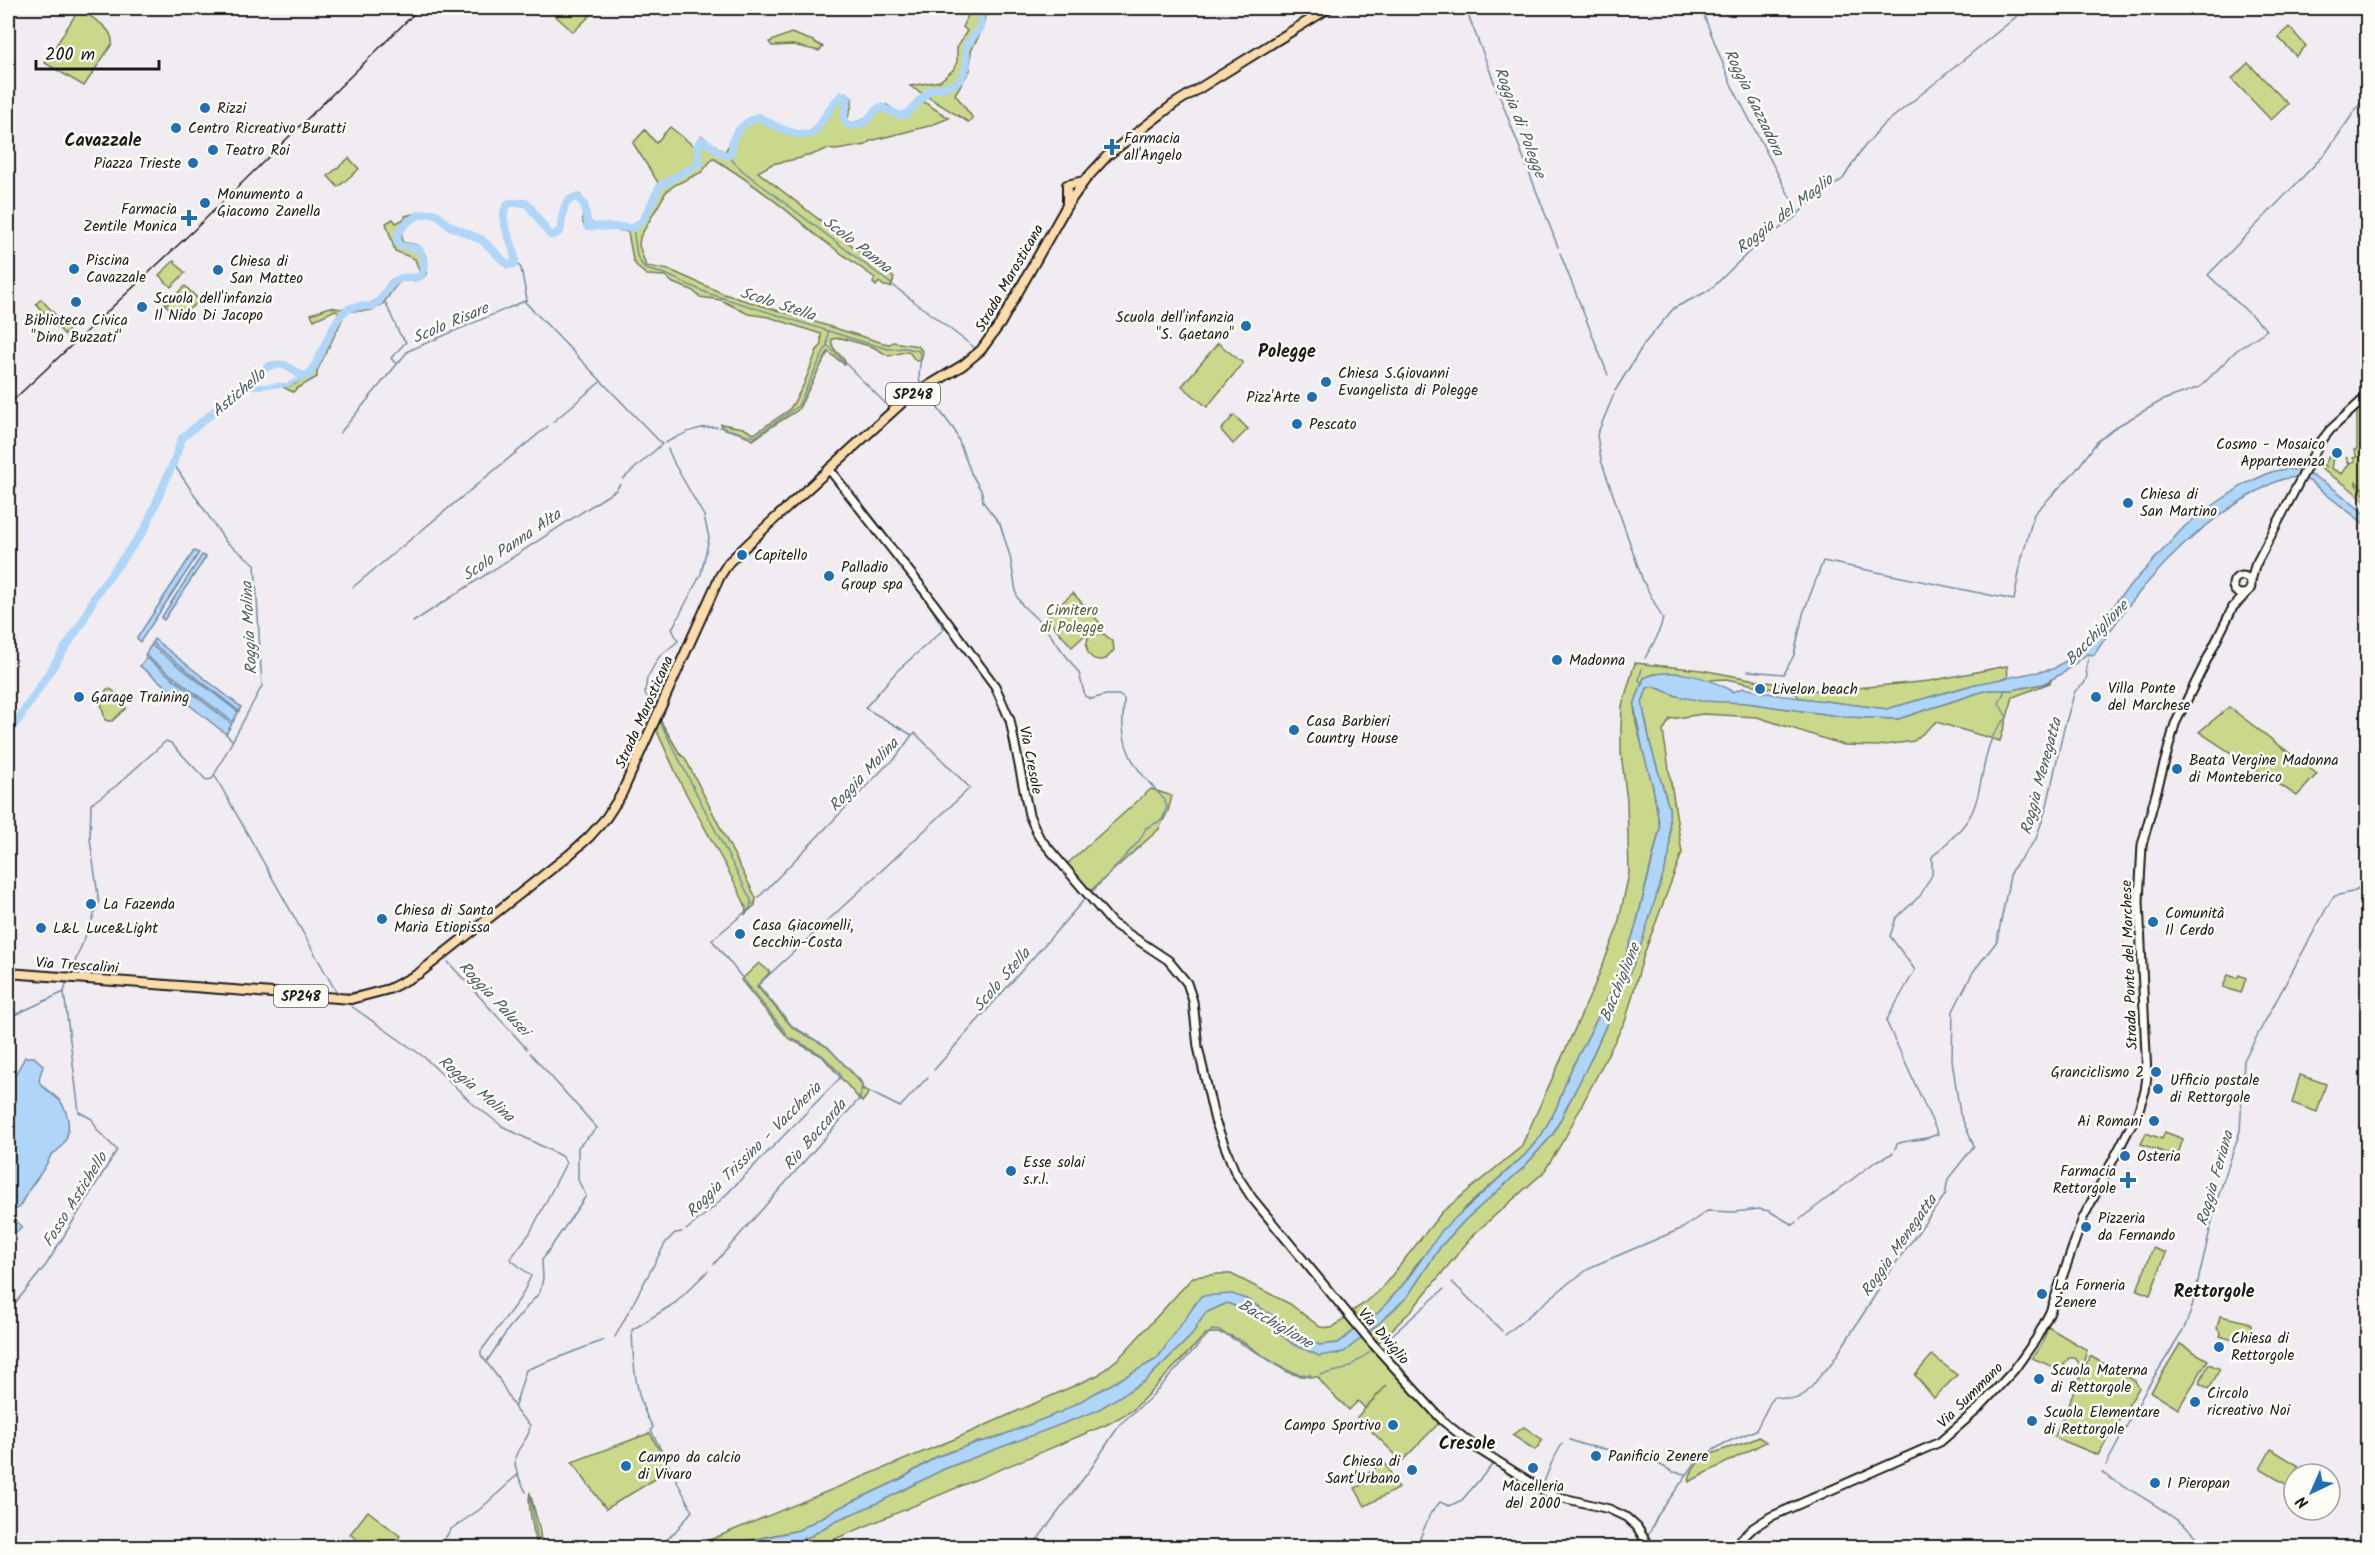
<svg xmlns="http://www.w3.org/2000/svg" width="2375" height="1555" viewBox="0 0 2375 1555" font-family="Kalam,sans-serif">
	<rect width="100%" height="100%" fill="#f0ecf1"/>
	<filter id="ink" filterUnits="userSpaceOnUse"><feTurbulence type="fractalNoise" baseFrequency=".0167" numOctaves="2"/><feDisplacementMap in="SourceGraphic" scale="12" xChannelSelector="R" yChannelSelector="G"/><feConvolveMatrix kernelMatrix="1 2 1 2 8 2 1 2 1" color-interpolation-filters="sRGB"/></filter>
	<g filter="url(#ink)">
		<!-- green -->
		<g fill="#cad88c" stroke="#737a54" stroke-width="1.5">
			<path d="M547,8h51l-25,24z"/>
			<path d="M971,8h15l-3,20 -12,23 -1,19 -15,24 17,23 -1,4 -3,1 -58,-36 30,-5 13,-11 4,-8v-15l10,-16 -4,-4z"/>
			<path d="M79,9c12,9 35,18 33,35l-28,42 -39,-23z"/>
			<path d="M2289,27l17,19 -10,10 -18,-19z"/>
			<path d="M791,33l22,8 10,6 -4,4 -26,-6 -21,1 -3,-4z"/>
			<path d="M2248,63l40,41 -17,16 -39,-41z"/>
			<path d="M846,93l6,5v7l-5,15 2,4 19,-6 11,-13h8l12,8 6,-1 13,-14 31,20 -20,8 -59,15 -4,4 -30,5 -9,-1 -18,7 -4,-1 -4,3 -29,6 -14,8 136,106 -3,9 -7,-1 -5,-4 -3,4 -3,-3 2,-5 -62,-45c-30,-27 -65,-53 -100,-75l-11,14 -27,13 -9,7 -26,45 -1,8 7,21 24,4 54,24 159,49 7,1 3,-2 25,4 5,6 -2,8 -5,1 -8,-10 -19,5 -16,-9 -32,-9 -9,1c-2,11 10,15 14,24l-2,1 -16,-12 -30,58 -24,15 -21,15 -11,-6 -20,-6 -1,-4 22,4 11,6 35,-24 4,-6 11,-20 13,-34 4,-4v-12l-52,-17 -21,-3 -27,-14 -21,-3 -8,-7 -19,-7 -8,-7 -18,-1 -9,-7 -5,-8 -5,-28 -17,-3h-25l-3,-6 -1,-21 -7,-3 -5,3 -4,-2 14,-5 7,9 2,17 5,3 40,2 9,-10 16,-32 -26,-41 12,-13 11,13 14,-16 25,20 7,-11 23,16c9,-16 13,-34 35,-37 15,10 30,16 48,18 15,-9 18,-36 38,-40z"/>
			<path d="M349,158l10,11 -21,18 -10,-11z"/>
			<path d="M417,213h20l3,7c-15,-11 -28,0 -38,12v10c5,2 10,1 15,3 10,5 15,28 4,34 -6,3 -13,1 -20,2 -10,7 -14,23 -26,28 -9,4 -20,0 -29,3l-29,59v6l-21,12 -3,3 -10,-5 10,-2 13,-8 -3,-3 5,-2 5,-7 26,-52 -4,-3 -21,10 -3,-6 19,-7 11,2 14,-5h15c24,-14 7,-30 46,-28l4,-3 -5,-14 -20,-8 -9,-28 7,-4 3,4 10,-5 -1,-2z"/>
			<path d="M174,261l11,12 -14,14 -12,-12z"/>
			<path d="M185,286l15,15 -22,16 -14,-14h4z"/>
			<path d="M41,299l28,31 -4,5 -29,-31z"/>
			<path d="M1218,343l25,20 -36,44 -25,-21z"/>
			<path d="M2367,399v94l-11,-11v3l11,12v6l-20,-17 -29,-19 1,-5 8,5 -2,-2 4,-9 4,2 -2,10 11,6 7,-10 -3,-7 4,6 5,-2 -2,-3 4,-1 -3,-7 3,-1v-39z"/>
			<path d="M1234,415l14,14 -15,15 -12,-14z"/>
			<path d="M1073,593l26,29 -9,9 3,3h11l9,8 1,8 -8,9c-14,4 -23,-6 -18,-21l-3,-3 -13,12 -26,-30z"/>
			<path d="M1635,663l66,7 110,20 14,1 105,-10 77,-15 1,12 -32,6 -89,25 -88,-11 -2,-4 -71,-15 -18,1 -27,-6h-27l-10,4 -10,27 2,18 17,64 7,41 -25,101 -16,47 -50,98 -13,35 -15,27 -16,19 -61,54 -49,57 -9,15 -26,30 -19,15 -12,-13 16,-10 16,-14 61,-77 79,-65 72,-158 24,-60 12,-55 -2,-73 -6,-48v-24l1,-23z"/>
			<path d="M2051,681l-1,2 -37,14 -13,44 -64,-19 -22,19 -37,5 -33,-1 -87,-28 -54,-3 -33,5 -7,12 19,122 -38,101 -18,65 -60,117 -22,36 -70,62 -64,78 -34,33 -8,-12 39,-36 34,-51 24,-26 58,-52 30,-34 36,-71 35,-77 14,-32 32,-109 -1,-37 -18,-61 -9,-44 5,-15 6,-2 24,10 70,7 99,14 52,2 89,-29h25l31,-6z"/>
			<path d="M107,689l5,1 13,13 1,5 -14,13h-4l-3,-1 -5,-21z"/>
			<path d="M2229,707l88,67 -20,22 -98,-64z"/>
			<path d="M660,720l20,34 5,4 71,140 -1,7 -10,9 1,-7 -9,-20 -55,-101 -26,-57z"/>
			<path d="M1151,789l21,7 -4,15 -9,18 -71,64 -21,-29z"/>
			<path d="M759,963l11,9 -13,14 36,42 35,19 34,37v5l7,4 -7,9 -40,-46 -34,-18 -47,-58z"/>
			<path d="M2228,975l9,3 2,-3 7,3 -5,15 -18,-6z"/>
			<path d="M2300,1075l26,9 -9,28 -25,-9z"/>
			<path d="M2165,1132l18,7 -6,18 -36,-13 5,-11 16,6z"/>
			<path d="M2153,1248l13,5 -16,42 -13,-5z"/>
			<path d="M1218,1274h13l59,30 30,23 12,1 15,-12 9,13 -18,14 -19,2 -73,-46 -51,5 -7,13 -31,42 -95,53 -69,27 -18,4 -39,14 -35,22 -64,30 -38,21 -82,17 -27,1 267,-110 141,-63 22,-18 73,-80z"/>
			<path d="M1227,1303l26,10 40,31 13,5 32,5 25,-17 77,85 -38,39 -45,-44 30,-32 -22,23 -7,-7 -9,9c-10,-11 -24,-20 -31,-33 -9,0 -20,-1 -28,-4 -28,-12 -51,-46 -84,-39l-73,76 -25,14 -292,123 -34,1 28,-12 25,-15 109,-52 152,-59 49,-29 46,-45 14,-23z"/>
			<path d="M2220,1316l27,6 4,3v4l-8,14 -23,-7 1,-2 -4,-6z"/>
			<path d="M2048,1327l39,23 -5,17 -7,-9h-6l-5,6 4,9 -36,-15 10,-14z"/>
			<path d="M2180,1344l28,16 -30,49 -27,-17z"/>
			<path d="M1932,1355l25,20 -23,23 -19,-23z"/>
			<path d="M2090,1356l45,25 4,7 -41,67 -44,-18z"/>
			<path d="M2209,1364l11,5 -11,20 -10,-6z"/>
			<path d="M1524,1427l19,13 -8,10 -23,-15z"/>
			<path d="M650,1433l20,37 -64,39 -34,-47z"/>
			<path d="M1759,1437l7,5 -77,40c3,-33 47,-32 70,-45z"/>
			<path d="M2271,1449l28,17 -12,19 -27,-16z"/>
			<path d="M1385,1463l14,25 -34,18 -10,-18 15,-7 -4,-8z"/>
			<path d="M530,1493l9,34 3,20h-5c-2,-11 -11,-45 -7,-54z"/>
			<path d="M368,1511l32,25 -10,11h-18l-6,-4 -2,2 -14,-11z"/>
		</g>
		<!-- water -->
		<g fill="#afd5f9" stroke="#748ba1" stroke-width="1.5">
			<path d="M2285,469c32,1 58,27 82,47v10l-58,-45c-18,-9 -35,1 -51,10 -70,38 -122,98 -164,164l-7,-1 -24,19 -20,11 -31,6h-25l-89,29 -52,-2 -99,-14 -46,-2 -24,-5 -24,-10 -6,2 -5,15 9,44 18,61 1,37 -1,11 -31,98 -49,109 -36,71 -30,34 -58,52 -24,26 -34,51 -31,29 -32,26 -25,4 -26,-12 -40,-31 -26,-10 -22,10 -14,23 -46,45 -49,30 -152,58 -66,34 -43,18 -24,15 -29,11 -65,1 82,-18 38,-21 64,-30 35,-22 39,-14 18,-4 68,-27 96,-53 44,-63 31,-2 14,5 73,46 19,-2 42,-32 26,-30 37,-52 82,-74 16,-19 15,-27 13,-35 50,-98 16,-47 17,-67 8,-34 -7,-41 -10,-36 -9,-46 10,-27c27,-12 65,-1 89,14l10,-4 35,7 109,14 89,-25 77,-15 14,-9 30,-26 21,-35 66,-72 22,-17 39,-26 26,-12z"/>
			<path d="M194,551l5,2 -59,89 -3,-4z"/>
			<path d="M202,555l4,2 -42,63 -3,-2z"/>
			<path d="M154,639l87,68 -2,4 -87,-68z"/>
			<path d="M151,645l87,67 -5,10 -88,-67z"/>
			<path d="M146,658l86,66 -6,10 -86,-68z"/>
			<path d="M25,1057h9l9,8c0,5 -6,13 -3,18 5,7 15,12 21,19 12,19 10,42 -10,53 -7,19 -25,33 -31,52l-9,5 -1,3 12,12 -14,11v-150z"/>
		</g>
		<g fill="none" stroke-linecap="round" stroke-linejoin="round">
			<!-- stream -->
			<g stroke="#748ba1" stroke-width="1.5">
				<path d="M1474,8l-7,4 91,235"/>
				<path d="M1701,8l30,76 63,121"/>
				<path d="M728,156l15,15 232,177"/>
				<path d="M1796,208l2,5"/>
				<path d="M633,228l4,28 8,13 20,5 42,19 150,47 31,9 18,-1 13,3c4,9 -2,21 1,32"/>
				<path d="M1560,253l48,122"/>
				<path d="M383,297l16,36 7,9 -15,16 5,6"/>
				<path d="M525,302l137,142 -39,35"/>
				<path d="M827,345l63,63"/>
				<path d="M925,391l30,40 16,42 11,19 1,10 17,22 10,32 7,41 6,9 16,15"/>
				<path d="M1615,391l29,-47 30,-36 36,-18 45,-44 38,-27 16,-16 34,-24 17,-27 21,-25 146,-119"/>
				<path d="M1614,394l-17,41 4,25 42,121 20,38 -6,18 -12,21"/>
				<path d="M553,422l47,-40"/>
				<path d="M720,427l35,10 43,-31 29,-61 1,-13"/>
				<path d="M340,433l68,-82 119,-51 -6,-32 -6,-7"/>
				<path d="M665,443c18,-9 31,-17 52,-16"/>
				<path d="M838,471l5,10 20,23 64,83"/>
				<path d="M353,587l195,-161"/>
				<path d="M413,622l203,-132 4,-6"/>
				<path d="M1042,624l37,49 6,23 6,3 15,-4h13l5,4c0,10 -2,19 -1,29 3,33 20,48 41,71l3,8 -5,13 -16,8 -7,13 -48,52"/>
				<path d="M1642,668l-3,12 4,4"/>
				<path d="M1748,671l36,3 10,-19 9,-41 20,-53 191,39 7,-39 13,-47 43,-45 20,-27 17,-14 49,-28 37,-13 37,-37 30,-20 -59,-55 117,-121 43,-62"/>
				<path d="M654,710l-9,-17 2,-15 12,-21 19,-16 -6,-12 29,-55 8,-36 -5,-22 -29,-51 -7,-16"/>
				<path d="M660,722l91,178 -1,8 -38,32 75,94"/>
				<path d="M226,734l6,6"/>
				<path d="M215,776l123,219 35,-6"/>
				<path d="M758,898l127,-131 9,-7 18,-25 -47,-27 32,-37 47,-42 -22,-36"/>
				<path d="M752,904l4,-3"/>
				<path d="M807,940l163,-152 -55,-55 -3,2"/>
				<path d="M448,962l79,87"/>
				<path d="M70,974l29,-71 -9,-64 1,-35 25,-18 50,-45 5,2 35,37 6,-1 50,-93 -7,-122 -29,-22 -53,-79"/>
				<path d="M377,988l27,-10"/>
				<path d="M351,1006l73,51 48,46 30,23 61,31 3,6 -36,70 -20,26 21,17 -10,21 -40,54v4l18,24 18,33 13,13c-1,15 -9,17 -14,30 -4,11 5,27 10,37"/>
				<path d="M8,1018l56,-26 3,-11"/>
				<path d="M934,1070l149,-169"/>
				<path d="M862,1088l38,19 28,-30"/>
				<path d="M1895,1149l2,-5c13,-5 27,-3 41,-10l-52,-113 29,-51 -25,-34 6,-18 24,-22 12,-21v-18c13,-13 29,-25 38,-41 16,-29 10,-77 37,-98l-8,-15 6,-13"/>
				<path d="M1800,1219l75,-57 18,-9"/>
				<path d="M686,1230l28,-23 126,-129v-5l-18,-18 -30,-17"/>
				<path d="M714,1264l146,-166 2,-14 -2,-4 -33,-33 -35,-21 -34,-41 40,-37"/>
				<path d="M1452,1282l50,49"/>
				<path d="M8,1312l38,-47 71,-115 -19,-19 -6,-12 -13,-7 -15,-120"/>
				<path d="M1505,1335l65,-53 23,-16 90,-38 24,-17 28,1 24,-3 10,2 24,14 3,-3"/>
				<path d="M615,1337l51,-95 9,-9 7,-1"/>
				<path d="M1383,1343l61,-54"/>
				<path d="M487,1361l22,-33 31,-36 3,-14 -1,-18 44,-64 -8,-16v-33l19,-19 -67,-75"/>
				<path d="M1320,1375l26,-6 24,-17"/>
				<path d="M515,1406l11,-36 78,-30"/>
				<path d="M1570,1440l14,5 62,12 27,15 13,2"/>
				<path d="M2106,1465l41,-77 36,-57 8,-20 26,-111 23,-69 4,-71 87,-160 4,-4 17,-4 16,-10"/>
				<path d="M2102,1473c21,13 96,54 103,75"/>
				<path d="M1544,1482l8,-20 10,-18"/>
				<path d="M508,1483l11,-9"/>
				<path d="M1522,1483l13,6"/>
				<path d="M530,1496l9,52"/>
				<path d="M1647,1538l11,-23 40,-56 27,-16 31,-13 17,-33c7,-1 13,3 20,2 17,-2 24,-24 37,-33l65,-102 50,-69 3,-16 26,-33 -14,-32 -8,-54 1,-49 20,-39 24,-31 14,-70 25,-32 11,-33 16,-74 12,-41 9,-7 3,-8 -1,-8 3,-14"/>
				<path d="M339,1548l4,-5 10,5"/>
				<path d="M439,1548l12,-19 28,-19 28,-25"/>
				<path d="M658,1548l17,-16 17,-21 -41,-81 2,-3c-18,-26 -20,-66 -21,-97l43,-27 33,-32"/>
				<path d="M1031,1548l61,-81 28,-43 29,-25 63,-69 8,1 67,39 11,4 13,1"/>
				<path d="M1416,1548l14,-34 10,-12 9,4 13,-6 31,-36 23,15"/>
			</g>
			<!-- canal -->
			<path stroke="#afd5f9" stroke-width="4.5" d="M246,387l41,-2 18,-8"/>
			<!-- river -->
			<g stroke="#afd5f9" stroke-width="8">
				<path d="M172,466l10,-28 87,-72c22,-7 25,11 39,10 14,-16 25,-62 42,-68 7,-3 16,-1 24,-2 10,-7 12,-20 23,-26 8,-5 16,0 24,-4l4,-11 -6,-16 -18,-3 -4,-4 1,-9 9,-11 12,-7 14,-2 5,2 10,10 34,15 26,25 6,-1 1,-3c0,-22 -21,-41 -6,-58h18l23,32h4l6,-4c4,-13 0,-31 17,-34l7,7 4,22 45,2 10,-8 17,-34 40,-23 -3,-17 4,-6c9,2 14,13 27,16 5,-5 4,-6 4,-13 2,-12 16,-23 27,-26 13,8 39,22 55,16l21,-31 7,-7 6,4c-3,10 -8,21 2,27 23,-2 16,-11 31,-19l20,9 7,-3 22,-23 16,-3 10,-4 5,-5 6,-12 -1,-20 14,-18 1,-20"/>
				<path d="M16,723l67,-102 12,-25 50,-67 25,-59"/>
				<path d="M8,735l2,-4"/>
			</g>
			<!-- secondary casing -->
			<g stroke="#1c1c1c" stroke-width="11">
				<g id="secondary">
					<path d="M829,469l94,120 72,97 15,34 19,95 10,22 73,86 56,37 19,23 6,18 5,46 17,74 20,51 17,26 120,145 71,78 35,28 73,46 58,14 17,8 11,10 13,21"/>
					<circle cx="2242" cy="585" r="9"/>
					<path d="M2251,581l4,-15 64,-122 11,-14 38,-35"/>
					<path d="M1732,1548l21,-20 17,-11 170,-75 38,-33 36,-39 22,-31 14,-27 33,-94 55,-106 7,-21 2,-15 -8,-175 3,-56 33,-121 58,-117 12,-12"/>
				</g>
			</g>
			<!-- primary casing -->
			<g stroke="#1c1c1c" stroke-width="12">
				<g id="primary">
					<path d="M1067,205v-20l17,-4"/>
					<path d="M8,973l343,26 38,-10 29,-15 151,-119 20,-18 17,-19 15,-23 99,-219 9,-14 39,-37 137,-125 58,-35 18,-15 19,-26 66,-117 19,-27 23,-25 66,-51 155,-96"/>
				</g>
			</g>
			<!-- secondary -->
			<use href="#secondary" stroke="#fdfcf7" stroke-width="7"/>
			<!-- primary -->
			<use href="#primary" stroke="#fddcac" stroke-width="8"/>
			<!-- rail -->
			<path stroke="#1c1c1c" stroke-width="1.5" d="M8,405l185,-174 227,-223"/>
		</g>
	</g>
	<!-- markers -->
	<g fill="#1f6fb2" stroke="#fdfcf7" stroke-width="2">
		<circle cx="205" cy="108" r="6"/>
		<circle cx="176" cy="128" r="6"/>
		<path d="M1109 138h6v6h6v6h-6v6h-6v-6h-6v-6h6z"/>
		<circle cx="213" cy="150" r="6"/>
		<circle cx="193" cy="163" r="6"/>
		<circle cx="205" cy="203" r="6"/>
		<path d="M186 209h6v6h6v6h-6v6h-6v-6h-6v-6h6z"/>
		<circle cx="74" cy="269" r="6"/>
		<circle cx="218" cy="270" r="6"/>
		<circle cx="76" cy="302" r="6"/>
		<circle cx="142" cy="307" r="6"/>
		<circle cx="1246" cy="326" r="6"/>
		<circle cx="1326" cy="382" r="6"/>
		<circle cx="1312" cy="397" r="6"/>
		<circle cx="1297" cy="424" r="6"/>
		<circle cx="2337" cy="453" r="6"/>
		<circle cx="2128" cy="503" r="6"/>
		<circle cx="742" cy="555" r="6"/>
		<circle cx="829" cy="576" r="6"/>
		<circle cx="1557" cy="660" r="6"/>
		<circle cx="1760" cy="689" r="6"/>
		<circle cx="79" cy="697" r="6"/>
		<circle cx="2096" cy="697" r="6"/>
		<circle cx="1294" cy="730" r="6"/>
		<circle cx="2177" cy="769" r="6"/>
		<circle cx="91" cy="904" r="6"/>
		<circle cx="382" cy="919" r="6"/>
		<circle cx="2153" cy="922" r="6"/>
		<circle cx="41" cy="928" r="6"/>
		<circle cx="740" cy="934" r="6"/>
		<circle cx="2156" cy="1072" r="6"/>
		<circle cx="2158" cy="1089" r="6"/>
		<circle cx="2154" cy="1121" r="6"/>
		<circle cx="2125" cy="1156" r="6"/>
		<circle cx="1011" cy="1171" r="6"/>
		<path d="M2125 1171h6v6h6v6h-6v6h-6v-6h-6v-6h6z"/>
		<circle cx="2086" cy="1227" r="6"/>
		<circle cx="2042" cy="1294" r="6"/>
		<circle cx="2219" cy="1347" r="6"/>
		<circle cx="2039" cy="1379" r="6"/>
		<circle cx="2195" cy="1402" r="6"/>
		<circle cx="2032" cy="1421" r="6"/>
		<circle cx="1393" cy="1425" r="6"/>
		<circle cx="1596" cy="1456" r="6"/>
		<circle cx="626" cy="1466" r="6"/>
		<circle cx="1533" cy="1468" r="6"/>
		<circle cx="1412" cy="1470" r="6"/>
		<circle cx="2155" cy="1483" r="6"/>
	</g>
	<g text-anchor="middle" stroke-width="5" stroke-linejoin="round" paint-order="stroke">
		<!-- shield labels -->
		<g fill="#fdfcf7" stroke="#605f5e" stroke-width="1.5">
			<rect x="886" y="383" width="54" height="22" rx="4.5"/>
			<rect x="274" y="985" width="54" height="22" rx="4.5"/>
		</g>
		<g font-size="14" font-weight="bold" fill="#1c1c1c">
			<text x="913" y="399">SP248</text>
			<text x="301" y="1001">SP248</text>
		</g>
		<!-- poi labels -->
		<g font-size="15" fill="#1c1c1c" stroke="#fdfcf7" text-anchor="start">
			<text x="217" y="113">Rizzi</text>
			<text x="188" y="133">Centro Ricreativo Buratti</text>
			<text x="1124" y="143">Farmacia<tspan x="1124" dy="17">all'Angelo</tspan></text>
			<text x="225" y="155">Teatro Roi</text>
			<text x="181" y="168" text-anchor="end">Piazza Trieste</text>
			<text x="217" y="199">Monumento a<tspan x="217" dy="17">Giacomo Zanella</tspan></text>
			<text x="177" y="214" text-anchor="end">Farmacia<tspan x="177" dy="17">Zentile Monica</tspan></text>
			<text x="86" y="265">Piscina<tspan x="86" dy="17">Cavazzale</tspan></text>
			<text x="230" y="266">Chiesa di<tspan x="230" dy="17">San Matteo</tspan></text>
			<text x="154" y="303">Scuola dell'infanzia<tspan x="154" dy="17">Il Nido Di Jacopo</tspan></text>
			<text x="1234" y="322" text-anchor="end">Scuola dell'infanzia<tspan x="1234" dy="17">"S. Gaetano"</tspan></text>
			<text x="76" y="325" text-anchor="middle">Biblioteca Civica<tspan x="76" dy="17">"Dino Buzzati"</tspan></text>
			<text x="1338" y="378">Chiesa S.Giovanni<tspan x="1338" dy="17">Evangelista di Polegge</tspan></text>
			<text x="1300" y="402" text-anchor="end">Pizz'Arte</text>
			<text x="1309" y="429">Pescato</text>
			<text x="2325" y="449" text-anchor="end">Cosmo - Mosaico<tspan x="2325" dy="17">Appartenenza</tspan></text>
			<text x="2140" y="499">Chiesa di<tspan x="2140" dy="17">San Martino</tspan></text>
			<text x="754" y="560">Capitello</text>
			<text x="841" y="572">Palladio<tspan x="841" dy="17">Group spa</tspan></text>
			<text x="1569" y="665">Madonna</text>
			<text x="2108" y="693">Villa Ponte<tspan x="2108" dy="17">del Marchese</tspan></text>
			<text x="1772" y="694">Livelon beach</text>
			<text x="91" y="702">Garage Training</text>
			<text x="1306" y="726">Casa Barbieri<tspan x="1306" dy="17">Country House</tspan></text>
			<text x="2189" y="765">Beata Vergine Madonna<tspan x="2189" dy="17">di Monteberico</tspan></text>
			<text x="103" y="909">La Fazenda</text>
			<text x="394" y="915">Chiesa di Santa<tspan x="394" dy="17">Maria Etiopissa</tspan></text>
			<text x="2165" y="918">Comunità<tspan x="2165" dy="17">Il Cerdo</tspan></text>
			<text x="752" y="930">Casa Giacomelli,<tspan x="752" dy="17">Cecchin-Costa</tspan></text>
			<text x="53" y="933">L&amp;L Luce&amp;Light</text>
			<text x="2144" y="1077" text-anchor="end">Granciclismo 2</text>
			<text x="2170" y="1085">Ufficio postale<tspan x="2170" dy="17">di Rettorgole</tspan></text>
			<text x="2142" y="1126" text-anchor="end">Ai Romani</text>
			<text x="2137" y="1161">Osteria</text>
			<text x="1023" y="1167">Esse solai<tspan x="1023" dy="17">s.r.l.</tspan></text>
			<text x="2116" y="1176" text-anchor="end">Farmacia<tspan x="2116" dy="17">Rettorgole</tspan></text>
			<text x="2098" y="1223">Pizzeria<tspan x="2098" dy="17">da Fernando</tspan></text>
			<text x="2054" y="1290">La Forneria<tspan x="2054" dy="17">Zenere</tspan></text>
			<text x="2231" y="1343">Chiesa di<tspan x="2231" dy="17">Rettorgole</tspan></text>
			<text x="2051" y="1375">Scuola Materna<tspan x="2051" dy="17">di Rettorgole</tspan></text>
			<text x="2207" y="1398">Circolo<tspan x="2207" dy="17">ricreativo Noi</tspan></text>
			<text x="2044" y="1417">Scuola Elementare<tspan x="2044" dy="17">di Rettorgole</tspan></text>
			<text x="1381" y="1430" text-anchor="end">Campo Sportivo</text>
			<text x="1608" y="1461">Panificio Zenere</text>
			<text x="638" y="1462">Campo da calcio<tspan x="638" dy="17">di Vivaro</tspan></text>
			<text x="1400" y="1466" text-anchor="end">Chiesa di<tspan x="1400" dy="17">Sant'Urbano</tspan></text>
			<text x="2167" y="1488">I Pieropan</text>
			<text x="1533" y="1491" text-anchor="middle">Macelleria<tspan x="1533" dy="17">del 2000</tspan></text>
		</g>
		<!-- street labels -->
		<g font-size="15" fill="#1c1c1c" stroke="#fdfcf7">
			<text transform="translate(1009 278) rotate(-60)" y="5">Strada Marosticana</text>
			<text transform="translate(644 712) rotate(-66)" y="5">Strada Marosticana</text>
			<text transform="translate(1031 760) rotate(79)" y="5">Via Cresole</text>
			<text transform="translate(77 965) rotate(4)" y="5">Via Trescalini</text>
			<text transform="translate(2129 965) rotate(-92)" y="5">Strada Ponte del Marchese</text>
			<text transform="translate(1384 1336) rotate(49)" y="5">Via Diviglio</text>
			<text transform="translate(1970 1395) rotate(-45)" y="5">Via Summano</text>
		</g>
		<!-- park labels -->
		<g font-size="15" fill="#595e43" stroke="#fdfcf7">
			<text x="1072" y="615">Cimitero<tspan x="1072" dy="17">di Polegge</tspan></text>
		</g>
		<!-- water labels -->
		<g font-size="16" font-style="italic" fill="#4f5d69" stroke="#fdfcf7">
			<text transform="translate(1755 102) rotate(64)" y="6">Roggia Gazzadora</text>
			<text transform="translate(1521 122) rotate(69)" y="6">Roggia di Polegge</text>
			<text transform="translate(1784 213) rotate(-38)" y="6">Roggia del Maglio</text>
			<text transform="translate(858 244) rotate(38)" y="6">Scolo Panna</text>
			<text transform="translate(778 303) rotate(18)" y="6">Scolo Stella</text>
			<text transform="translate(450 322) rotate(-23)" y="6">Scolo Risare</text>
			<text transform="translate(238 392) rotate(-40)" y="6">Astichello</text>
			<text transform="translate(511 544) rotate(-34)" y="6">Scolo Panna Alta</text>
			<text transform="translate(248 628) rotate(-93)" y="6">Roggia Molina</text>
			<text transform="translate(2096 632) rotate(-46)" y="6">Bacchiglione</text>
			<text transform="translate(863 774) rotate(-47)" y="6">Roggia Molina</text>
			<text transform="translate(2040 776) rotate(-75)" y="6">Roggia Menegatta</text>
			<text transform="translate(1001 979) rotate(-49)" y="6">Scolo Stella</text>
			<text transform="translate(1619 982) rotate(-68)" y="6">Bacchiglione</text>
			<text transform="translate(495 998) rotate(47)" y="6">Roggia Palusei</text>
			<text transform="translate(477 1088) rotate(40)" y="6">Roggia Molina</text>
			<text transform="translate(814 1134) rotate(-49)" y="6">Rio Boccarda</text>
			<text transform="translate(753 1149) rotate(-45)" y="6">Roggia Trissino - Vaccheria</text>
			<text transform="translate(2214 1178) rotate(-74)" y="6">Roggia Feriana</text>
			<text transform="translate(74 1199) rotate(-58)" y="6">Fosso Astichello</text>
			<text transform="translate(1898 1245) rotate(-55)" y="6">Roggia Menegatta</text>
			<text transform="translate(1276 1323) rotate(30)" y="6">Bacchiglione</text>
		</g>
		<!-- quarter labels -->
		<g font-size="18" font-weight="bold" fill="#1c1c1c" stroke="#fdfcf7">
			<text x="103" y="146">Cavazzale</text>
			<text x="1287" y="357">Polegge</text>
			<text x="2214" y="1297">Rettorgole</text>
			<text x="1467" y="1449">Cresole</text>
		</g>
	</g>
	<!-- margin -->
	<rect width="2375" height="1555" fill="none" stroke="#fdfcf7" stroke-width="30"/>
	<rect x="15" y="15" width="2345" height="1525" fill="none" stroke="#1c1c1c" stroke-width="2" filter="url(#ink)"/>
	<!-- north arrow -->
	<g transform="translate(2312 1492) rotate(224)"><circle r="28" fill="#fdfcf7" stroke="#a3a29f" stroke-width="1.5"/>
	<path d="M0-4.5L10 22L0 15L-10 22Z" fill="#1f6fb2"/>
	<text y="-9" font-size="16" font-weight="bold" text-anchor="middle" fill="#1c1c1c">N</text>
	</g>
	<!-- scale -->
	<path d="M36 60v9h123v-9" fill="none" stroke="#1c1c1c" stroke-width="3"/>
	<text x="45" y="60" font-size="18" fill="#1c1c1c" stroke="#fdfcf7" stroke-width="4.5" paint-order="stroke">200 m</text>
</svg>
